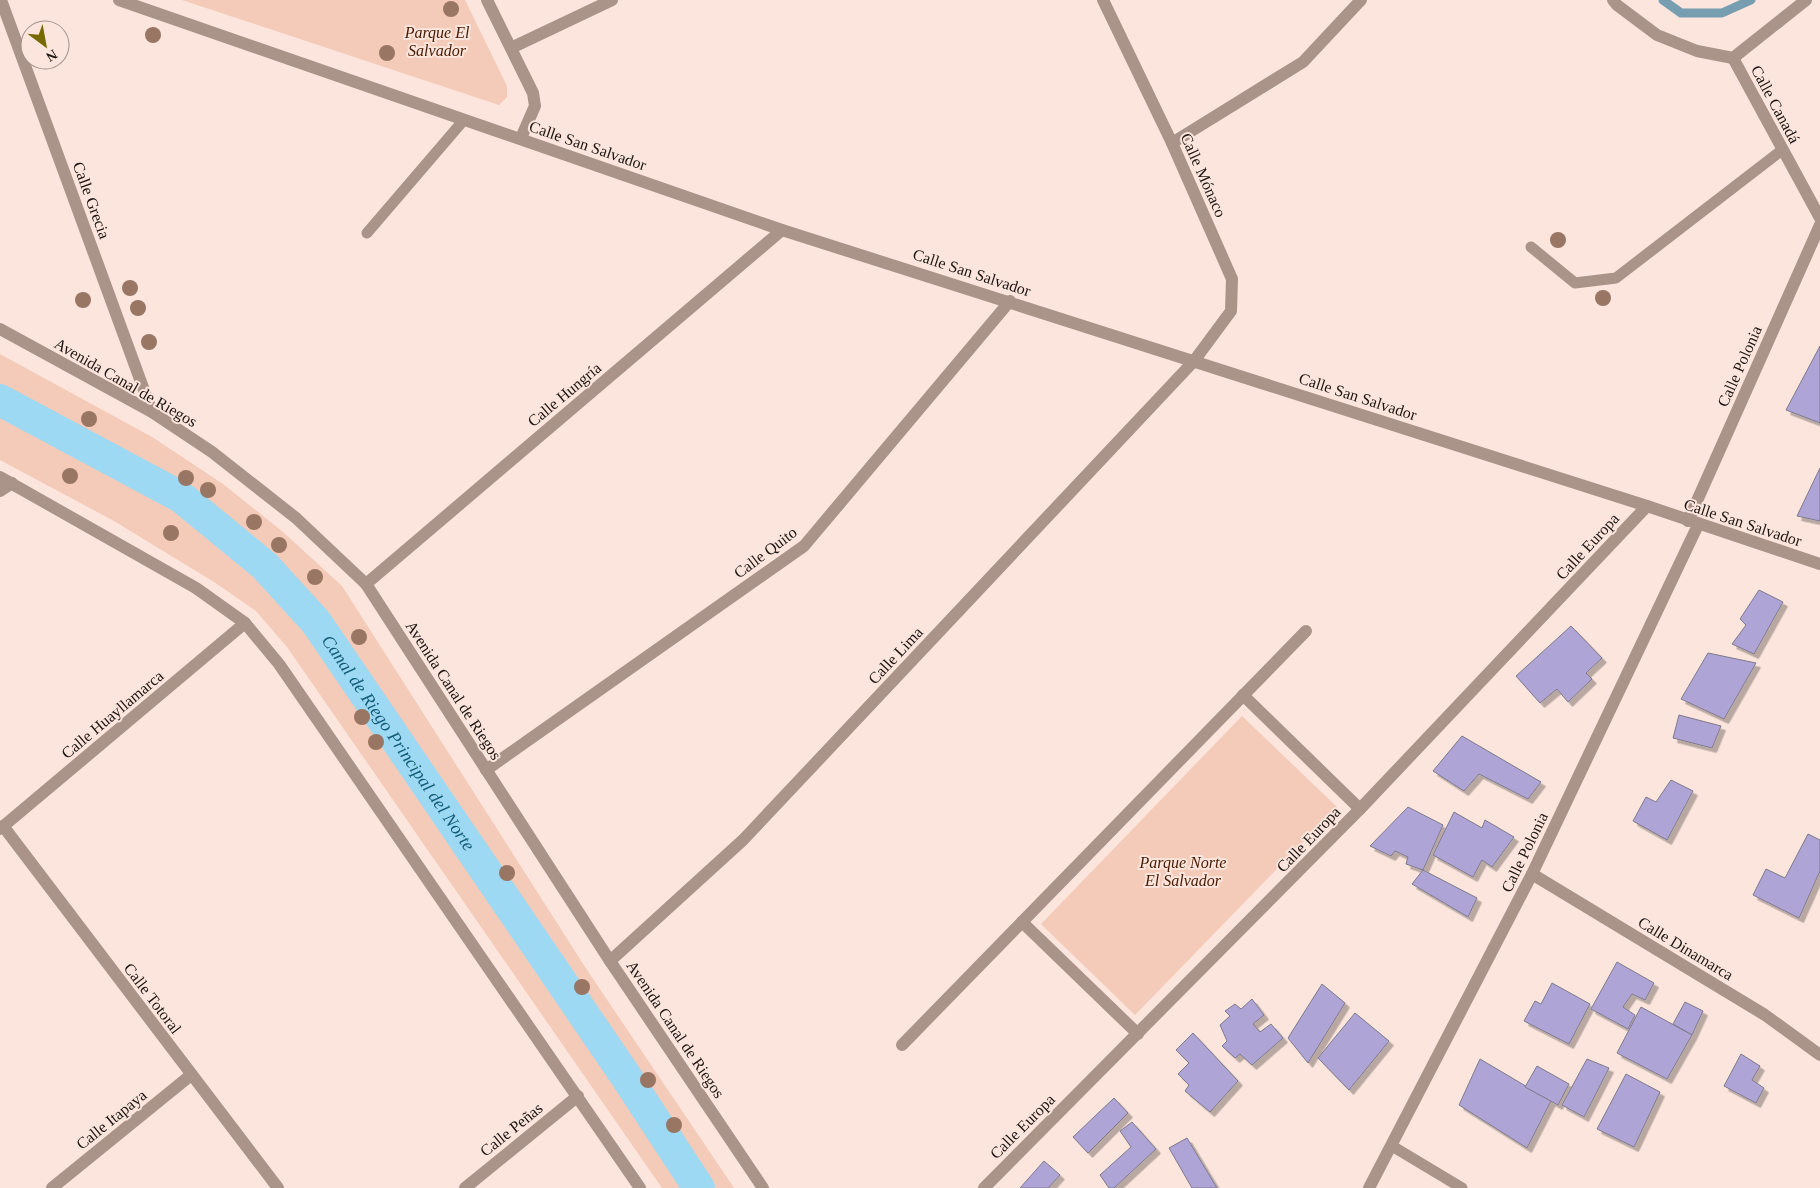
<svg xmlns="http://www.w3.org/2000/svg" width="1820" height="1188" viewBox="0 0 1820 1188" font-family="Georgia,serif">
	<defs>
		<filter id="shadow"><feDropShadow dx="4.5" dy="4.5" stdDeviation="0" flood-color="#0004"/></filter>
	</defs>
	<rect width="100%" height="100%" fill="#fbe5dc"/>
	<!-- green -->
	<g fill="#f4cab8">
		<path d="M182,0h283l42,86v11l-8,8z"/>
		<path d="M0,354l152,83 71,47 60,48 59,54 245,384 147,218h-72l-375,-541 -31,-36 -42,-29 -100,-61 -114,-61z"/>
		<path d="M1242,716l95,91 -202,208 -94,-91z"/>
	</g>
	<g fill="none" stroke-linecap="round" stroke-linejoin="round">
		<!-- stream -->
		<path stroke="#779eb0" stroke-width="9" d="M1663,0l18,13h41l29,-13"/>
		<!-- canal -->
		<path stroke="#9ed9f3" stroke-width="32" id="s1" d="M0,400l181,97 84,69 51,56 309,453 74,113"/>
	</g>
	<!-- building -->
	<g fill="#aea4d5" stroke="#7d7a8c" filter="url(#shadow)">
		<path d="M1820,346v77l-34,-13z"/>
		<path d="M1820,468v53l-23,-5z"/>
		<path d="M1759,590l24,12 -29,52 -22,-10 14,-19 -6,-6z"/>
		<path d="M1571,626l31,32 -16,15 6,6 -24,23 -11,-13 -17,14 -24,-27z"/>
		<path d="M1708,653l48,10 -32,56 -43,-20z"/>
		<path d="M1679,715l42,11 -9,22 -39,-10z"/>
		<path d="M1462,736l79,46 -13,17 -49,-25 -15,17 -31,-20z"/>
		<path d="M1671,780l22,11 -26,49 -34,-19 13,-24 10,5z"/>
		<path d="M1408,807l35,18 -20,45 -17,-6 2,-7 -13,-6 -4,5 -21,-10z"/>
		<path d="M1454,812l28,16 3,-8 29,17 -22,30 -10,-7 -9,17 -40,-22z"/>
		<path d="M1808,834l12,6v31l-21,47 -46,-23 13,-26 19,9z"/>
		<path d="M1423,870l54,28 -9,19 -56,-33z"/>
		<path d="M1617,962l37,21 -9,17 -13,-6 -9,13 12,8 -7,14 -37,-20z"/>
		<path d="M1552,983l38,21 -21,40 -45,-23 11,-20 6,3z"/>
		<path d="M1322,984l23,19 -37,60 -20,-25z"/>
		<path d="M1252,999l12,16 -11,9 7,8 11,-8 12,14 -31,27 -12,-11 -5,4 -13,-12 5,-5 -7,-16 10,-9 -5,-5 10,-7 6,5z"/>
		<path d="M1685,1002l18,9 -11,24 -19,-11z"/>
		<path d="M1641,1007l51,28 -25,44 -50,-26z"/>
		<path d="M1355,1013l34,28 -40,49 -31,-32z"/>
		<path d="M1193,1033l45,48 -28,31 -25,-21 4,-6 -11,-11 11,-11 -13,-13z"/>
		<path d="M1741,1054l19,12 -8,14 12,8 -8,15 -32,-17z"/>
		<path d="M1480,1059l71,42 -24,47 -68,-43z"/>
		<path d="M1587,1059l22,9 -25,49 -22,-12z"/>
		<path d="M1537,1066l32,18 -11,21 -33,-18z"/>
		<path d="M1626,1074l34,18 -26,55 -37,-18z"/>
		<path d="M1114,1098l14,15 -40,40 -15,-16z"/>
		<path d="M1132,1122l24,27 -42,39h-5l-9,-13 31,-28 -11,-16z"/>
		<path d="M1187,1138l30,50h-25l-23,-40z"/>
		<path d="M1044,1161l16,14 -12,13h-28z"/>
	</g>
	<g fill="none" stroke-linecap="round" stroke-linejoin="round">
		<!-- service -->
		<g stroke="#aa9389" stroke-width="11">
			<path d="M367,233l96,-112"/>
			<path d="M1531,247l44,36 41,-5 166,-128"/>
			<path d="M1392,1146l70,42"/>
		</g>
		<!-- minor -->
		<g stroke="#aa9389" stroke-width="12">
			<path d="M1,0l151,412"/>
			<path d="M119,0l663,230 865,276 173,58"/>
			<path d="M487,0l46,93 2,13 -14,32"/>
			<path d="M1613,0l4,5 40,30 40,16 36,7 73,-58"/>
			<path d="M511,48l101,-48"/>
			<path d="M1733,58l87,160"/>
			<path d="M1172,143l131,-81 58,-62"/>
			<path d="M0,491l12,-8"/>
			<path d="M1688,521l132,-296"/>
			<path d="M366,584l416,-354"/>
			<path d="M1243,695l117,114"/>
			<path d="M486,770l318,-224 206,-245"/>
			<path d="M3,826l275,362"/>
			<path d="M0,829l245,-206"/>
			<path d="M1532,874l233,141 55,40"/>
			<path d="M1022,922l116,112"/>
			<path d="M610,961l133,-121 451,-479 37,-50 1,-32 -60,-136 -69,-143"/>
			<path d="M902,1045l404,-414"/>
			<path d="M52,1188l139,-113"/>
			<path d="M465,1188l113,-92"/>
			<path d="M984,1188l376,-379 287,-303"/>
			<path d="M1369,1188l163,-314 166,-349"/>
		</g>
		<!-- tertiary -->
		<g stroke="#aa9389" stroke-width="12">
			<path d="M0,329l152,83 60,40 84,66 70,66 244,377 153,227"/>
			<path d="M0,477l196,111 49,35 34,41 361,524"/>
		</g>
	</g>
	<!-- trees -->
	<g fill="#997564">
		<circle cx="451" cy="9" r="8"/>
		<circle cx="153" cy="35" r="8"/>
		<circle cx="387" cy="53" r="8"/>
		<circle cx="1558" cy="240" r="8"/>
		<circle cx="130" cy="288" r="8"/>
		<circle cx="1603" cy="298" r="8"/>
		<circle cx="83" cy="300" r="8"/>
		<circle cx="138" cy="308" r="8"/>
		<circle cx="149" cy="342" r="8"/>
		<circle cx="89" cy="419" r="8"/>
		<circle cx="70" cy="476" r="8"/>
		<circle cx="186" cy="478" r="8"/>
		<circle cx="208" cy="490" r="8"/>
		<circle cx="254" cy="522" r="8"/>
		<circle cx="171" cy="533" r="8"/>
		<circle cx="279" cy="545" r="8"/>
		<circle cx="315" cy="577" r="8"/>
		<circle cx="359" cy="637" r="8"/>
		<circle cx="362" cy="717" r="8"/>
		<circle cx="376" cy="742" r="8"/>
		<circle cx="507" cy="873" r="8"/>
		<circle cx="582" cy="987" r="8"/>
		<circle cx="648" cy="1080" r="8"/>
		<circle cx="674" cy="1125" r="8"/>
	</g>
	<g text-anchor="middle" stroke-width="4" stroke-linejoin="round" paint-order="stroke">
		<!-- park labels -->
		<g font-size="16" font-style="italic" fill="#491a01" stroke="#fbe5dc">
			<text x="437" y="38">Parque El<tspan x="437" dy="18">Salvador</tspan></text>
			<text x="1183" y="868">Parque Norte<tspan x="1183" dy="18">El Salvador</tspan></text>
		</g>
		<!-- street labels -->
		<g font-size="16" fill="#1c1512" stroke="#fbe5dc">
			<text transform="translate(1776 104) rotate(62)" y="6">Calle Canadá</text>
			<text transform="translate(588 145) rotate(19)" y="6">Calle San Salvador</text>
			<text transform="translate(1204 175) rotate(66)" y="6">Calle Mónaco</text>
			<text transform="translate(92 200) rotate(70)" y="6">Calle Grecia</text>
			<text transform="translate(972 272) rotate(18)" y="6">Calle San Salvador</text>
			<text transform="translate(1739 366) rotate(-66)" y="6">Calle Polonia</text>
			<text transform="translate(126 382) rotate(30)" y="6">Avenida Canal de Riegos</text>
			<text transform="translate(564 394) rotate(-40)" y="6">Calle Hungría</text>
			<text transform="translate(1358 396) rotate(18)" y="6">Calle San Salvador</text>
			<text transform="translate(1743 522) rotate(18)" y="6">Calle San Salvador</text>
			<text transform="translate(1587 546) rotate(-47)" y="6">Calle Europa</text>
			<text transform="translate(765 552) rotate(-37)" y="6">Calle Quito</text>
			<text transform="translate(895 655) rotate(-47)" y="6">Calle Lima</text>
			<text transform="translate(454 690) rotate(57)" y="6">Avenida Canal de Riegos</text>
			<text transform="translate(112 714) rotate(-40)" y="6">Calle Huayllamarca</text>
			<text transform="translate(1308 839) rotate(-46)" y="6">Calle Europa</text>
			<text transform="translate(1524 852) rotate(-64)" y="6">Calle Polonia</text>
			<text transform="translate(1686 948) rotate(31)" y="6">Calle Dinamarca</text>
			<text transform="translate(153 998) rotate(53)" y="6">Calle Totoral</text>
			<text transform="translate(676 1029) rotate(56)" y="6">Avenida Canal de Riegos</text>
			<text transform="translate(111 1119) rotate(-39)" y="6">Calle Itapaya</text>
			<text transform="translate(1022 1126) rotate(-45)" y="6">Calle Europa</text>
			<text transform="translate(511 1129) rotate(-39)" y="6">Calle Peñas</text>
		</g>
		<!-- water labels -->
		<g font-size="18" font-style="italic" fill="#135d78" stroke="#fbe5dc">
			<text dy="6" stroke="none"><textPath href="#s1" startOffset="536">Canal de Riego Principal del Norte</textPath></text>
		</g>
	</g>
	<!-- north arrow -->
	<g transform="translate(45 45) rotate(148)"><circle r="24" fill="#fbe5dc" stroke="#a2928b"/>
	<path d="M0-4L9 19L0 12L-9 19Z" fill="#776a02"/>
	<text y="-8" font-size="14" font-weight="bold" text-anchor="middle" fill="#1c1512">N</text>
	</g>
</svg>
